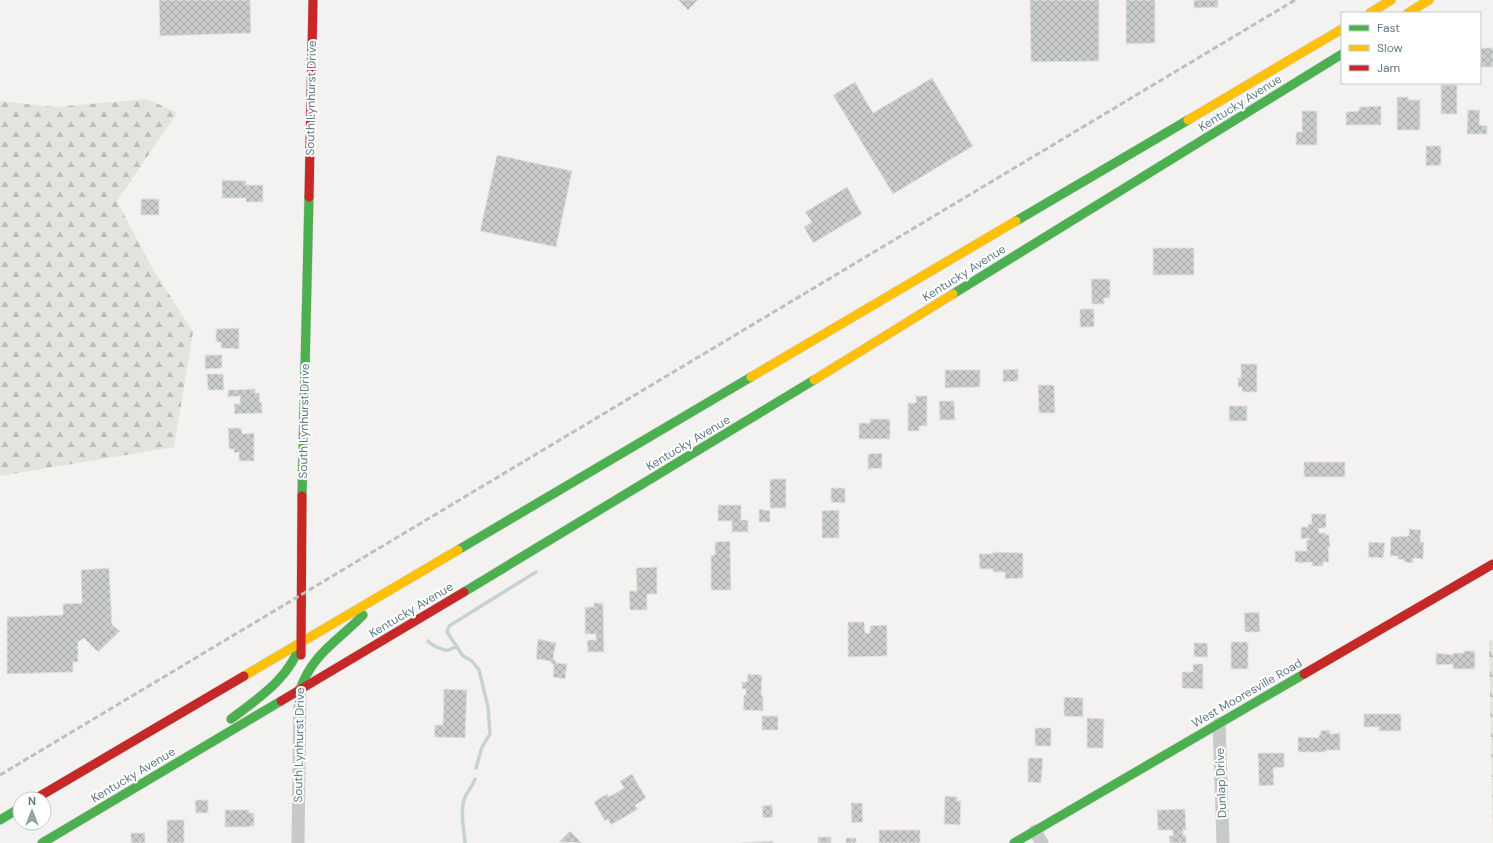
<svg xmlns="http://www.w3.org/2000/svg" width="1493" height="843" viewBox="0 0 1493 843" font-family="'DM Sans',sans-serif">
	<defs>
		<pattern id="forest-firs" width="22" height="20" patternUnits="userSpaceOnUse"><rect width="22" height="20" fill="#e2e4dd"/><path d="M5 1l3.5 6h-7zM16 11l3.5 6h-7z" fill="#bbbeb9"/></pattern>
		<pattern id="building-cross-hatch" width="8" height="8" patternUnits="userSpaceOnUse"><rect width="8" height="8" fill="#cacccc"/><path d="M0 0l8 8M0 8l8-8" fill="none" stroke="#a7abab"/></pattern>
	</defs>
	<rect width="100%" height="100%" fill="#f3f2f0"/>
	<!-- forest -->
	<g fill="url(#forest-firs)">
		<path d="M148,99l29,14 -60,88 34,65 42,66 -19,115 -174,29v-375l54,6z"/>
		<path d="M1493,640v203l-4,-202z"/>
	</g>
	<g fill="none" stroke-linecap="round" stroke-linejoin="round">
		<!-- stream -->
		<g stroke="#c6d2d3" stroke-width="3.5">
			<path d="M428,641c3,4 5,4 9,6 10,4 8,5 19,0"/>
			<path d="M476,768l6,-21 8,-13 -2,-27 -9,-37 -7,-9 -9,-5 -16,-24 2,-6 87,-54"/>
			<path d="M465,843c-1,-15 -6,-34 1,-48 3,-5 7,-10 9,-16"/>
		</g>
	</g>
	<!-- building -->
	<g fill="url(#building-cross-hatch)" stroke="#e2e2e0">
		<path d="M159,0h91l1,33 -91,3z"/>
		<path d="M678,0h20l-10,10z"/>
		<path d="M1030,0h69v61l-68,1z"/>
		<path d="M1126,0h29v43l-29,1z"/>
		<path d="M1194,0h24v7l-24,1z"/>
		<rect x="1480" y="48" width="13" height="19"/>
		<path d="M932,78l41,68 -80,48 -60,-99 22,-13 18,31z"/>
		<rect x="1441" y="85" width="16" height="29"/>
		<path d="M1397,97h11l1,3h11v30h-23z"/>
		<path d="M1381,106v19h-35v-13l13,-1v-4z"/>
		<path d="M1468,110h12l-1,15 8,1v8h-20z"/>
		<path d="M1302,111h15v34h-21v-13h6z"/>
		<path d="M1426,146h15v19l-15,1z"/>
		<path d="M497,155l75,16 -16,76 -76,-16z"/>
		<path d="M222,180l24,1v4h17v17h-17v-4h-24z"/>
		<path d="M847,187l15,27 -49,29 -9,-16 8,-5 -7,-10z"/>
		<rect x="141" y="199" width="18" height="16"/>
		<rect x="1153" y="248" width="41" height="27"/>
		<path d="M1091,279h19v19h-6v6h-12z"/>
		<rect x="1080" y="309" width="14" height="18"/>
		<path d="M239,328v21l-18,-1v-6h-5v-13z"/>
		<path d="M205,355h17v13l-17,1z"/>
		<path d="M1241,364h16v28h-15v-5h-4v-9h3z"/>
		<path d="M1018,369v12l-15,1v-12z"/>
		<path d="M945,370h35v17l-35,1z"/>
		<path d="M207,374h16l1,16h-16z"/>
		<path d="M1038,385h16l1,28h-16z"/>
		<path d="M255,389v4h4l1,10h2v10l-27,1 -1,-10h6v-8l-12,1v-7z"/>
		<path d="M916,396h11v30h-8v5h-11v-28h8z"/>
		<path d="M939,401h15l1,19h-15z"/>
		<rect x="1229" y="406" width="18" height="15"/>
		<path d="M870,419h20v20h-31v-16h11z"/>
		<path d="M228,428h13l1,6 12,-1v28h-15v-9l-5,1v-4h-5z"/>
		<path d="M882,453v15l-14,1v-15z"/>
		<rect x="1304" y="462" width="41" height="15"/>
		<rect x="770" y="479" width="16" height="29"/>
		<path d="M831,488h14v15l-14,-1z"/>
		<path d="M718,505h23v15h7v12h-16v-11h-14z"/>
		<path d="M759,509l11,2v11h-11z"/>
		<path d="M839,510v28h-17v-27z"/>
		<path d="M1311,514h15v14h-7v5h7v2h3l1,12h-2l1,15h-6v4h-11v-4l-13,1v-1h-4v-11h12l-1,-10 3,-1v-2l-8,1v-12h7v-3h4z"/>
		<path d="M1409,529l12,1 -1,12h4l-1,17 -10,-1v5l-9,-1v-2l-6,-1v-3h-8l1,-19 18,-1z"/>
		<path d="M730,541l1,49h-20v-35h4v-13z"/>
		<path d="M1369,542l16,1 -2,15 -15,-1z"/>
		<path d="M993,552l30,1v25l-18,1v-7h-12v-3h-13l-1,-15h14z"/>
		<path d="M657,567v27h-10v16h-17l-1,-19h8l-1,-23z"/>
		<path d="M109,568l3,57 8,6 -22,21 -14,-14 -6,4v20h-5v10l-66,2v-57l56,-2v-11l19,-1 -1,-33z"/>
		<path d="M594,603h9l1,49h-16l-1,-12h9v-6h-11v-27h9z"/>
		<path d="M1259,612l1,20h-15l-1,-19z"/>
		<path d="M848,622h16l1,11h5v-7l17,-1v31l-39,1z"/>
		<path d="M538,639l18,4 -3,15 4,5 10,1 -2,15 -12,-2 1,-11 -4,-5 -14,-2z"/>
		<rect x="1231" y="642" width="17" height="27"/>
		<path d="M1194,643h13l1,14h-14z"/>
		<path d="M1464,651h11v18h-22v-5l-17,1v-12l17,2v-2h11z"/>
		<path d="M1193,664h10v25l-21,-1v-16h11z"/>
		<path d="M748,674l14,1 -1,21h2v15l-20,-1 1,-15h2v-6h-4v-7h5z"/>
		<path d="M444,689l23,1 -2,48 -31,-1 1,-12h8z"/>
		<path d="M1064,697l19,1v19l-19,-1z"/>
		<path d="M1364,714h37v17h-22v-4h-15z"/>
		<rect x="762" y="716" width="16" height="14"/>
		<path d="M1087,718l17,1 -1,29h-16z"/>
		<rect x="1035" y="728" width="16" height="18"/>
		<path d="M1330,730v4l10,-1v17h-14v2h-28v-15l21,1v-3h2l-1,-4z"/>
		<path d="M1258,753h26v14l-11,1 1,17 -15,1z"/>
		<path d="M1028,758h15l-2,25 -13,-1z"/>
		<path d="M632,774l14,24 -11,7 3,4 -27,16 -3,-6 -3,2 -11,-19 13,-8 2,3 15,-9 -4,-7z"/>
		<path d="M945,796l12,1v4h4l-1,24 -16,-1z"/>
		<path d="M195,800h13v13h-12z"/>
		<path d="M851,803h11l1,19 -11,1z"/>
		<path d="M772,805l1,12 -10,1 -1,-12z"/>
		<path d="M1185,809l1,21h-3v5h3v8h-16l-1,-7h4v-6h-15l-1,-20z"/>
		<path d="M225,810h24v3h5v13h-4v1h-25z"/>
		<rect x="167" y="820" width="17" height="23"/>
		<rect x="879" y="830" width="41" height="13"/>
		<path d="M570,831l12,12 -23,-1z"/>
		<rect x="131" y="833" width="14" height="10"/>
		<rect x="818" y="837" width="13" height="6"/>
		<rect x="846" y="838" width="10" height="5"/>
		<path d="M773,841v2h-32z"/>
	</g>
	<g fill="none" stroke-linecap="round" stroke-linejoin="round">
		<!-- fast casing -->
		<g stroke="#cfd0d0" stroke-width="10">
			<g id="fast">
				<path d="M1016,221l172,-101"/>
				<path d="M953,294l389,-240"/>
				<path d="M302,496l7,-299"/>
				<path d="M458,550l293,-173"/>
				<path d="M464,592l350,-212"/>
				<path d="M300,690c12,-36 38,-49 63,-75"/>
				<path d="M231,719c28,-21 60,-42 70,-77"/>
				<path d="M0,820l20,-12"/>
				<path d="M42,843l239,-142"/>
				<path d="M1014,843l290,-169"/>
			</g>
		</g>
		<!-- slow casing -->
		<g stroke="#cfd0d0" stroke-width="10">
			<g id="slow">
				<path d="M1370,13l21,-13"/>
				<path d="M1408,13l21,-13"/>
				<path d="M1188,120l154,-91"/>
				<path d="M751,377l265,-156"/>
				<path d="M814,380l139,-86"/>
				<path d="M244,676l214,-126"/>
			</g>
		</g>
		<!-- jam casing -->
		<g stroke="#cfd0d0" stroke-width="10">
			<g id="jam">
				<path d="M309,197l4,-197"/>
				<path d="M301,655l1,-159"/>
				<path d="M1304,674l189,-110"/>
				<path d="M281,701l183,-109"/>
				<path d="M35,799l209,-123"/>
			</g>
		</g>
		<!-- street -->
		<g stroke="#c8c9ca" stroke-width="13">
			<path d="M1219,724l4,119"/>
			<path d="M1035,831l7,12"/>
			<path d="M298,843l2,-153"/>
		</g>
		<!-- fast -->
		<use href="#fast" stroke="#4caf50" stroke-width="9"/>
		<!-- slow -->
		<use href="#slow" stroke="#ffc107" stroke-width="9"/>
		<!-- jam -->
		<use href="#jam" stroke="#c62828" stroke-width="9"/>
		<!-- rail -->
		<path stroke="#bdbfc0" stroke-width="3" stroke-dasharray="6 3" stroke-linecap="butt" d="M0,775l1295,-775"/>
	</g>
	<g text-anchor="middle" stroke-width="4" stroke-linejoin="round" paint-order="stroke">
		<!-- street labels -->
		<g font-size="12" fill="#607a83" stroke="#fff">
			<text transform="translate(311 98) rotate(-89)" y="4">South Lynhurst Drive</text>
			<text transform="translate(1240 103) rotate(-32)" y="4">Kentucky Avenue</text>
			<text transform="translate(964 273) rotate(-32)" y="4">Kentucky Avenue</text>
			<text transform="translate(304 421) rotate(-89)" y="4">South Lynhurst Drive</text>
			<text transform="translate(688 443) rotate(-31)" y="4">Kentucky Avenue</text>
			<text transform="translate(411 610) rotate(-31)" y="4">Kentucky Avenue</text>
			<text transform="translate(1247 693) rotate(-30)" y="4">West Mooresville Road</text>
			<text transform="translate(299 745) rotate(-89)" y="4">South Lynhurst Drive</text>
			<text transform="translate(133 775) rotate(-31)" y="4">Kentucky Avenue</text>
			<text transform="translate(1221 783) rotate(-92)" y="4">Dunlap Drive</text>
		</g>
	</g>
	<!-- legend -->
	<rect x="1341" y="12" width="140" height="72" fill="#ffffff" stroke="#bfcacd"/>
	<rect x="1349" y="25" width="20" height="6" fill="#4caf50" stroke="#bfcacd"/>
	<text x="1377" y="32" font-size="12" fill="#607a83">Fast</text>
	<rect x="1349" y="45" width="20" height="6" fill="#ffc107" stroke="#bfcacd"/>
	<text x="1377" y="52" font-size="12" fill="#607a83">Slow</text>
	<rect x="1349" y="65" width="20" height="6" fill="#c62828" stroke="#bfcacd"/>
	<text x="1377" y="72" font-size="12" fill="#607a83">Jam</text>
	<!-- north arrow -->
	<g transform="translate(32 811)"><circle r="19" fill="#ffffff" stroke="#bfcacd"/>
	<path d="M0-3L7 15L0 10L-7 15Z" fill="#93a4a9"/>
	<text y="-6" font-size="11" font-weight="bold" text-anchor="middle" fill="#607a83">N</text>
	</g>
</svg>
